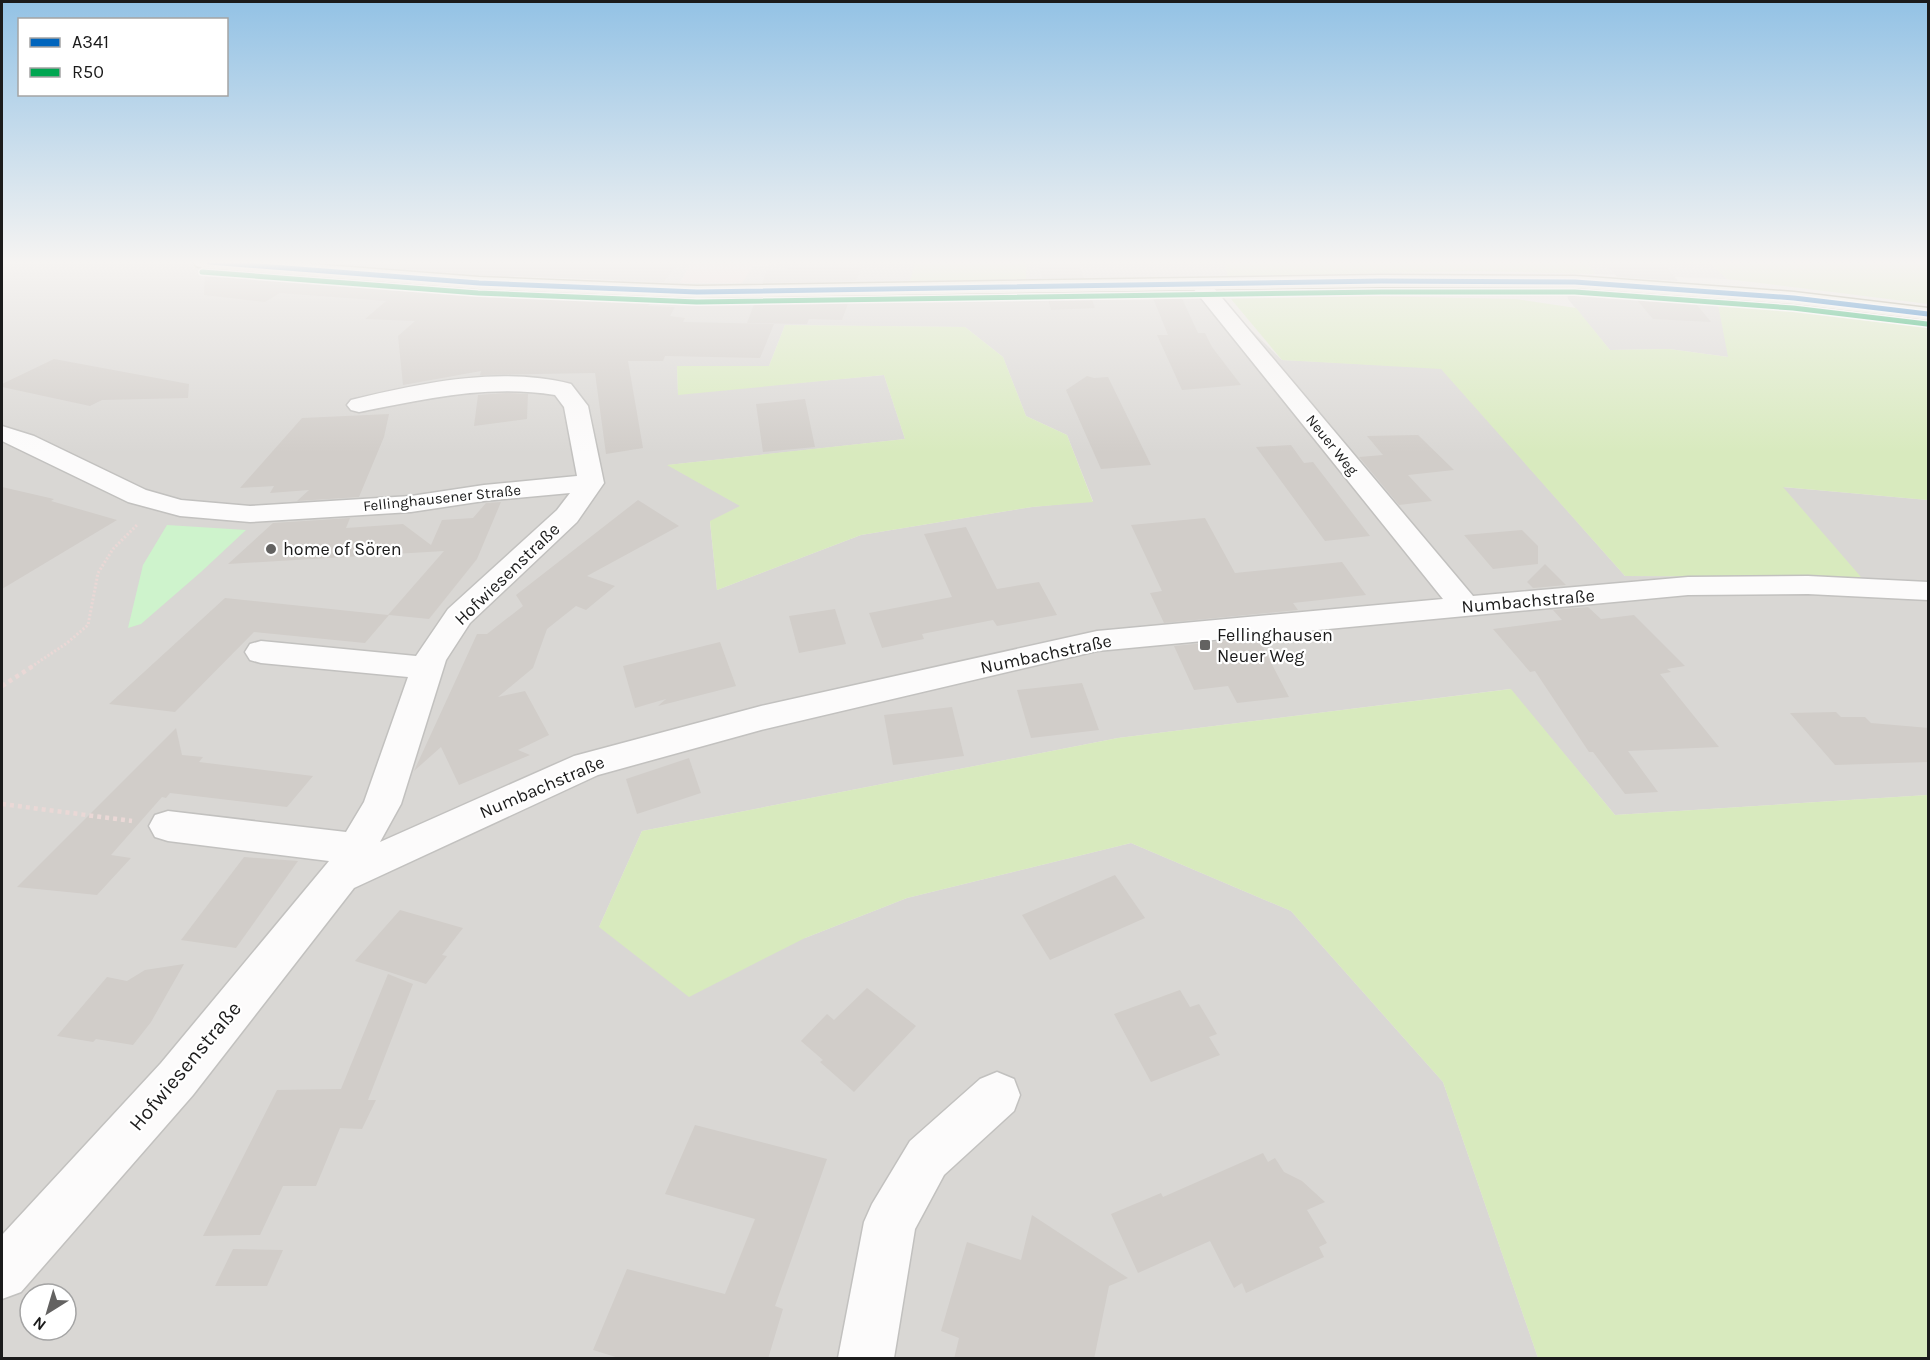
<svg xmlns="http://www.w3.org/2000/svg" width="1930" height="1360" viewBox="0 0 1930 1360" font-family="Karla,sans-serif">
	<rect width="100%" height="100%" fill="#eae7e2"/>
	<!-- residential -->
	<g fill="#d9d7d4" fill-rule="evenodd">
		<path d="M2,262h527l-16,16 101,3 15,-19h63l-12,20 17,1 8,-13 106,-8h104l-4,19 115,-3v-16h198l4,14 -32,1 86,83 159,8 184,208 235,1 -78,-90 146,13v295l-313,20 -105,-126 -392,49 -476,93 -43,96 206,11 102,-40 224,-55 160,68 152,171 95,276h-1536zM785,325l180,2 38,30 23,59 41,19 26,66 -61,6 -171,28 -144,55 -7,-68 31,-16 -73,-41 237,-26 -21,-64 -206,19 -1,-28h92zM30,1294h36v36h-36z"/>
		<path d="M1586,262h123l18,17 -132,-5z"/>
		<path d="M1567,288l150,11 12,58 -60,-8 -59,1 -42,-51z"/>
	</g>
	<!-- commercial -->
	<path fill="#edd8d6" d="M692,262h93l-31,3 -12,18h-62z"/>
	<!-- grass -->
	<g fill="#d8eabe">
		<path d="M915,262h111v17l-116,2z"/>
		<path d="M1224,262h362l9,12 -116,-3 -251,5z"/>
		<path d="M1709,262h219v42l-201,-25z"/>
		<path d="M1366,296l150,3 60,9 34,42 59,-1 59,8 -11,-58 211,26v175l-145,-13 78,90 -236,-1 -184,-207 -159,-9 -51,-61z"/>
		<path d="M785,325l180,2 38,30 23,59 41,19 26,67 -61,5 -171,28 -144,55 -7,-69 30,-15 -73,-41 238,-26 -21,-64 -206,20 -1,-29h92z"/>
		<path d="M1511,689l104,126 313,-20v563h-390l-95,-276 -152,-171 -160,-68 -224,55 -102,40 -116,59 -90,-70 43,-96 476,-93z"/>
	</g>
	<!-- park -->
	<path fill="#cef3cc" d="M167,525l79,5 -45,42 -60,52 -13,4 15,-63z"/>
	<!-- building -->
	<g fill="#d1cdc9">
		<path d="M320,262h358l-14,20 -185,-7z"/>
		<path d="M1046,262h32l6,16h-42l-3,-13h8z"/>
		<path d="M1605,262h50l3,4 8,1 12,14 -61,-4z"/>
		<path d="M787,267l59,1h15l-5,13 -94,2 5,-13h19z"/>
		<path d="M205,270l274,21 174,7 -5,8 27,1 -5,9 15,2 -2,4 91,2 -14,34 -95,-2 -2,5h-35l15,87 -37,6 -11,-81 -115,2 1,-4 -78,14 -5,-49 17,-15 -50,-2 21,-18 -106,-8 -15,9 -61,-7z"/>
		<path d="M1179,292l19,41h7l7,14 29,38 -59,5 -25,-55h11l-17,-42z"/>
		<path d="M1090,294l5,14 -44,2 -4,-15z"/>
		<path d="M1632,294l60,5 19,23 -58,-3z"/>
		<path d="M850,298l-8,22 -33,-1 -2,5 -60,-1 9,-24z"/>
		<path d="M54,359l135,25 -1,14 -86,2 -12,6 -88,-19v-3z"/>
		<path d="M1087,376l7,2 14,-1 43,88 -50,4 -35,-79z"/>
		<path d="M506,393l22,1 -1,25 -53,7 4,-31z"/>
		<path d="M805,399l10,48 -52,5 -7,-48z"/>
		<path d="M389,414l-5,23 -25,60 -62,4 12,-11 -39,3 4,-7 -34,2 62,-70z"/>
		<path d="M1418,435l36,35 -46,5 24,26 -33,4 -40,-48 24,-2 -16,-19z"/>
		<path d="M1291,445l13,18 9,-1 57,74 -45,5 -69,-94z"/>
		<path d="M2,487l52,12 -3,2 66,19 -115,69z"/>
		<path d="M638,500l41,26 -92,50 28,10 -29,24 -10,-4 -29,23 -14,39 -35,29 27,-6 24,44 -31,15 12,5 -71,30 -18,-38 -27,24 63,-137h10l36,-28 -7,-11z"/>
		<path d="M501,502l-24,57 -48,60 -40,-4 -24,28 -111,-11 -79,80 -66,-8 116,-106 163,17 56,-64 -216,13 45,-41 77,-5 -4,10 57,-4 28,21 11,-25 31,-2 13,-15z"/>
		<path d="M1205,518l30,55 107,-11 24,33 -73,8 5,7 -134,13 -14,-30 12,-2 -31,-66z"/>
		<path d="M966,527l31,62 42,-7 18,33 -60,11 -4,-6 -71,14 2,5 -42,9 -13,-35 83,-16 -28,-63z"/>
		<path d="M1522,530l16,16v18l-45,5 -29,-34z"/>
		<path d="M1545,564l21,21 -33,3 -6,-6z"/>
		<path d="M1588,607l13,12 33,-4 51,51 -18,3 4,3 -11,2 59,73 -91,4 30,41 -33,2 -32,-42h-4l-54,-81 -5,1 -37,-43 69,-9 -9,-10z"/>
		<path d="M835,609l11,35 -47,9 -10,-37z"/>
		<path d="M1258,638l31,59 -52,6 -9,-17 -34,4 -20,-44z"/>
		<path d="M720,642l16,44 -78,20 8,-7 -31,9 -12,-42z"/>
		<path d="M1082,683l17,47 -68,8 -14,-48z"/>
		<path d="M952,707l12,49 -71,9 -9,-50z"/>
		<path d="M1836,712l5,5h24l6,6 58,5v34l-94,3 -45,-52z"/>
		<path d="M176,728l6,27 21,2 -4,5 114,14 -26,31 -117,-14 -4,5 -4,-1 -51,58 20,3 -34,37 -80,-8z"/>
		<path d="M689,758l12,35 -64,21 -11,-35z"/>
		<path d="M244,857l54,4 -62,87 -55,-8z"/>
		<path d="M1115,875l30,43 -95,42 -28,-45z"/>
		<path d="M400,910l63,18 -21,27 5,1 -21,28 -71,-23z"/>
		<path d="M184,964l-33,58 -18,23 -37,-6 -3,3 -36,-6 50,-59 20,4 18,-11z"/>
		<path d="M388,974l25,10 -45,116h8l-14,29 -22,-1 -24,58h-33l-23,49 -57,1 74,-146 64,-1z"/>
		<path d="M867,988l49,38 -62,66 -34,-30 3,-2 -22,-19 26,-27 7,6z"/>
		<path d="M1180,990l10,17 9,-3 18,30 -8,3 11,18 -69,27 -37,-68z"/>
		<path d="M695,1125l132,34 -52,147 8,3 -15,50h-146l-29,-9 34,-81 98,25 30,-75 -90,-25z"/>
		<path d="M1263,1153l5,9 7,-4 9,14 18,9 23,21 -18,8 20,33 -8,4 5,10 -78,36 -4,-10 -8,5 -24,-47 -72,32 -27,-59 50,-21 2,4z"/>
		<path d="M1032,1215l96,63 -19,8 -15,73h-140l5,-21 -18,-7 26,-89 54,18z"/>
		<path d="M233,1249l50,1 -16,36h-52z"/>
	</g>
	<g fill="none" stroke-linecap="round" stroke-linejoin="round">
		<!-- street casing -->
		<g stroke="#c2c1bf" stroke-width="3">
			<g id="street">
				<path d="M1200,278l7,2 266,316 215,-19 120,-1 120,6v18l-120,-6 -120,1 -591,56 -336,79 -163,45 -244,113 -161,207 -172,197 -19,7v-64l159,-172 168,-202 -161,-20 -13,-4 -6,-11 6,-11 13,-4 178,21 18,-30 44,-125 -147,-14 -11,-3 -5,-8 5,-8 11,-3 155,15 32,-47 109,-99 13,-17 -86,8 -73,11 -161,10 -70,-6 -52,-14 -126,-61v-15l32,10 112,54 35,10 69,6 161,-10 73,-11 93,-9 -13,-69 -9,-12c-66,-11 -131,4 -196,17l-8,-2 -4,-5 4,-5c70,-17 149,-34 220,-16l17,22 16,77 -27,39 -107,101 -24,37 -45,144 -21,38 194,-86 187,-50 336,-75 346,-32 -250,-311 -3,-4 3,-4z"/>
				<path d="M997,1072l17,7 6,16 -6,16 -70,64 -29,54 -21,129h-56l26,-136 8,-18 38,-63 70,-62z"/>
			</g>
		</g>
		<!-- secondary casing -->
		<g stroke="#93937a" stroke-width="3">
			<path id="secondary" d="M194,262h91l194,15 218,9 684,-11 194,1 219,16 134,16v12l-134,-16 -219,-16 -194,-1 -684,11 -218,-9 -276,-21 -7,-2z"/>
		</g>
		<!-- path-far1 -->
		<path stroke="#ead8d6" stroke-width="3" stroke-dasharray="2 2" stroke-linecap="butt" d="M31,667l36,-24 21,-18 10,-52 15,-24 25,-25"/>
		<!-- path -->
		<g stroke="#ead8d6" stroke-width="4.5" stroke-dasharray="4 4" stroke-linecap="butt">
			<path d="M2,686l31,-20"/>
			<path d="M2,804l130,17"/>
		</g>
		<!-- street -->
		<use href="#street" fill="#fcfbfb" fill-rule="evenodd"/>
		<!-- secondary -->
		<use href="#secondary" fill="#f2f2e7" fill-rule="evenodd"/>
		<!-- bus-1 casing -->
		<g stroke="#fff" stroke-width="8">
			<path id="bus-1" d="M209,262l270,21 218,9 684,-11 194,1 219,16 134,16"/>
		</g>
		<!-- bus-2 casing -->
		<g stroke="#fff" stroke-width="8">
			<path id="bus-2" d="M202,272l276,21 219,9 684,-10h194l218,16 134,16"/>
		</g>
		<!-- bus-1 -->
		<use href="#bus-1" stroke="#0065bd" stroke-width="5"/>
		<!-- bus-2 -->
		<use href="#bus-2" stroke="#00a651" stroke-width="5"/>
	</g>
	<!-- sky -->
	<linearGradient id="sky" x2="0" y2="1"><stop stop-color="#93c2e5"/><stop offset="0.58" stop-color="#f6f4f2"/><stop offset="1" stop-color="#f6f4f2" stop-opacity="0"/></linearGradient>
	<rect width="1930" height="453" fill="url(#sky)"/>
	<!-- markers -->
	<g fill="#636261" stroke="#fff" stroke-width="2">
		<circle cx="271" cy="549" r="6"/>
		<rect x="1199" y="639" width="12" height="12" rx="3"/>
	</g>
	<g text-anchor="middle" stroke-width="4.5" stroke-linejoin="round" paint-order="stroke">
		<!-- far-street labels -->
		<g font-size="15" fill="#1b1b1b" stroke="#fff">
			<text transform="translate(1332 445) rotate(51)" y="5">Neuer Weg</text>
			<text transform="translate(442 498) rotate(-6)" y="5">Fellinghausener Straße</text>
		</g>
		<!-- poi labels -->
		<g font-size="18" fill="#1b1b1b" stroke="#fff" text-anchor="start">
			<text x="283" y="555">home of Sören</text>
			<text x="1217" y="641">Fellinghausen<tspan x="1217" dy="21">Neuer Weg</tspan></text>
		</g>
		<!-- street labels -->
		<g font-size="18" fill="#1b1b1b" stroke="#fff">
			<text transform="translate(507 574) rotate(-44)" y="6">Hofwiesenstraße</text>
			<text transform="translate(1528 601) rotate(-5)" y="6">Numbachstraße</text>
			<text transform="translate(1046 654) rotate(-12)" y="6">Numbachstraße</text>
			<text transform="translate(542 787) rotate(-23)" y="6">Numbachstraße</text>
		</g>
		<!-- near-street labels -->
		<g font-size="21" fill="#1b1b1b" stroke="#fff">
			<text transform="translate(185 1066) rotate(-50)" y="7">Hofwiesenstraße</text>
		</g>
	</g>
	<!-- border -->
	<rect width="1930" height="1360" fill="none" stroke="#1b1b1b" stroke-width="6"/>
	<!-- legend -->
	<rect x="18" y="18" width="210" height="78" fill="#ffffff" stroke="#a4a4a4" stroke-width="1.5"/>
	<rect x="30" y="38" width="30" height="9" fill="#0065bd" stroke="#a4a4a4" stroke-width="1.5"/>
	<text x="72" y="48" font-size="18" fill="#1b1b1b">A341</text>
	<rect x="30" y="68" width="30" height="9" fill="#00a651" stroke="#a4a4a4" stroke-width="1.5"/>
	<text x="72" y="78" font-size="18" fill="#1b1b1b">R50</text>
	<!-- north arrow -->
	<g transform="translate(48 1312) rotate(217)"><circle r="28" fill="#ffffff" stroke="#a4a4a4" stroke-width="1.5"/>
	<path d="M0-4.5L10 22L0 15L-10 22Z" fill="#636261"/>
	<text y="-9" font-size="16" font-weight="bold" text-anchor="middle" fill="#1b1b1b">N</text>
	</g>
</svg>
